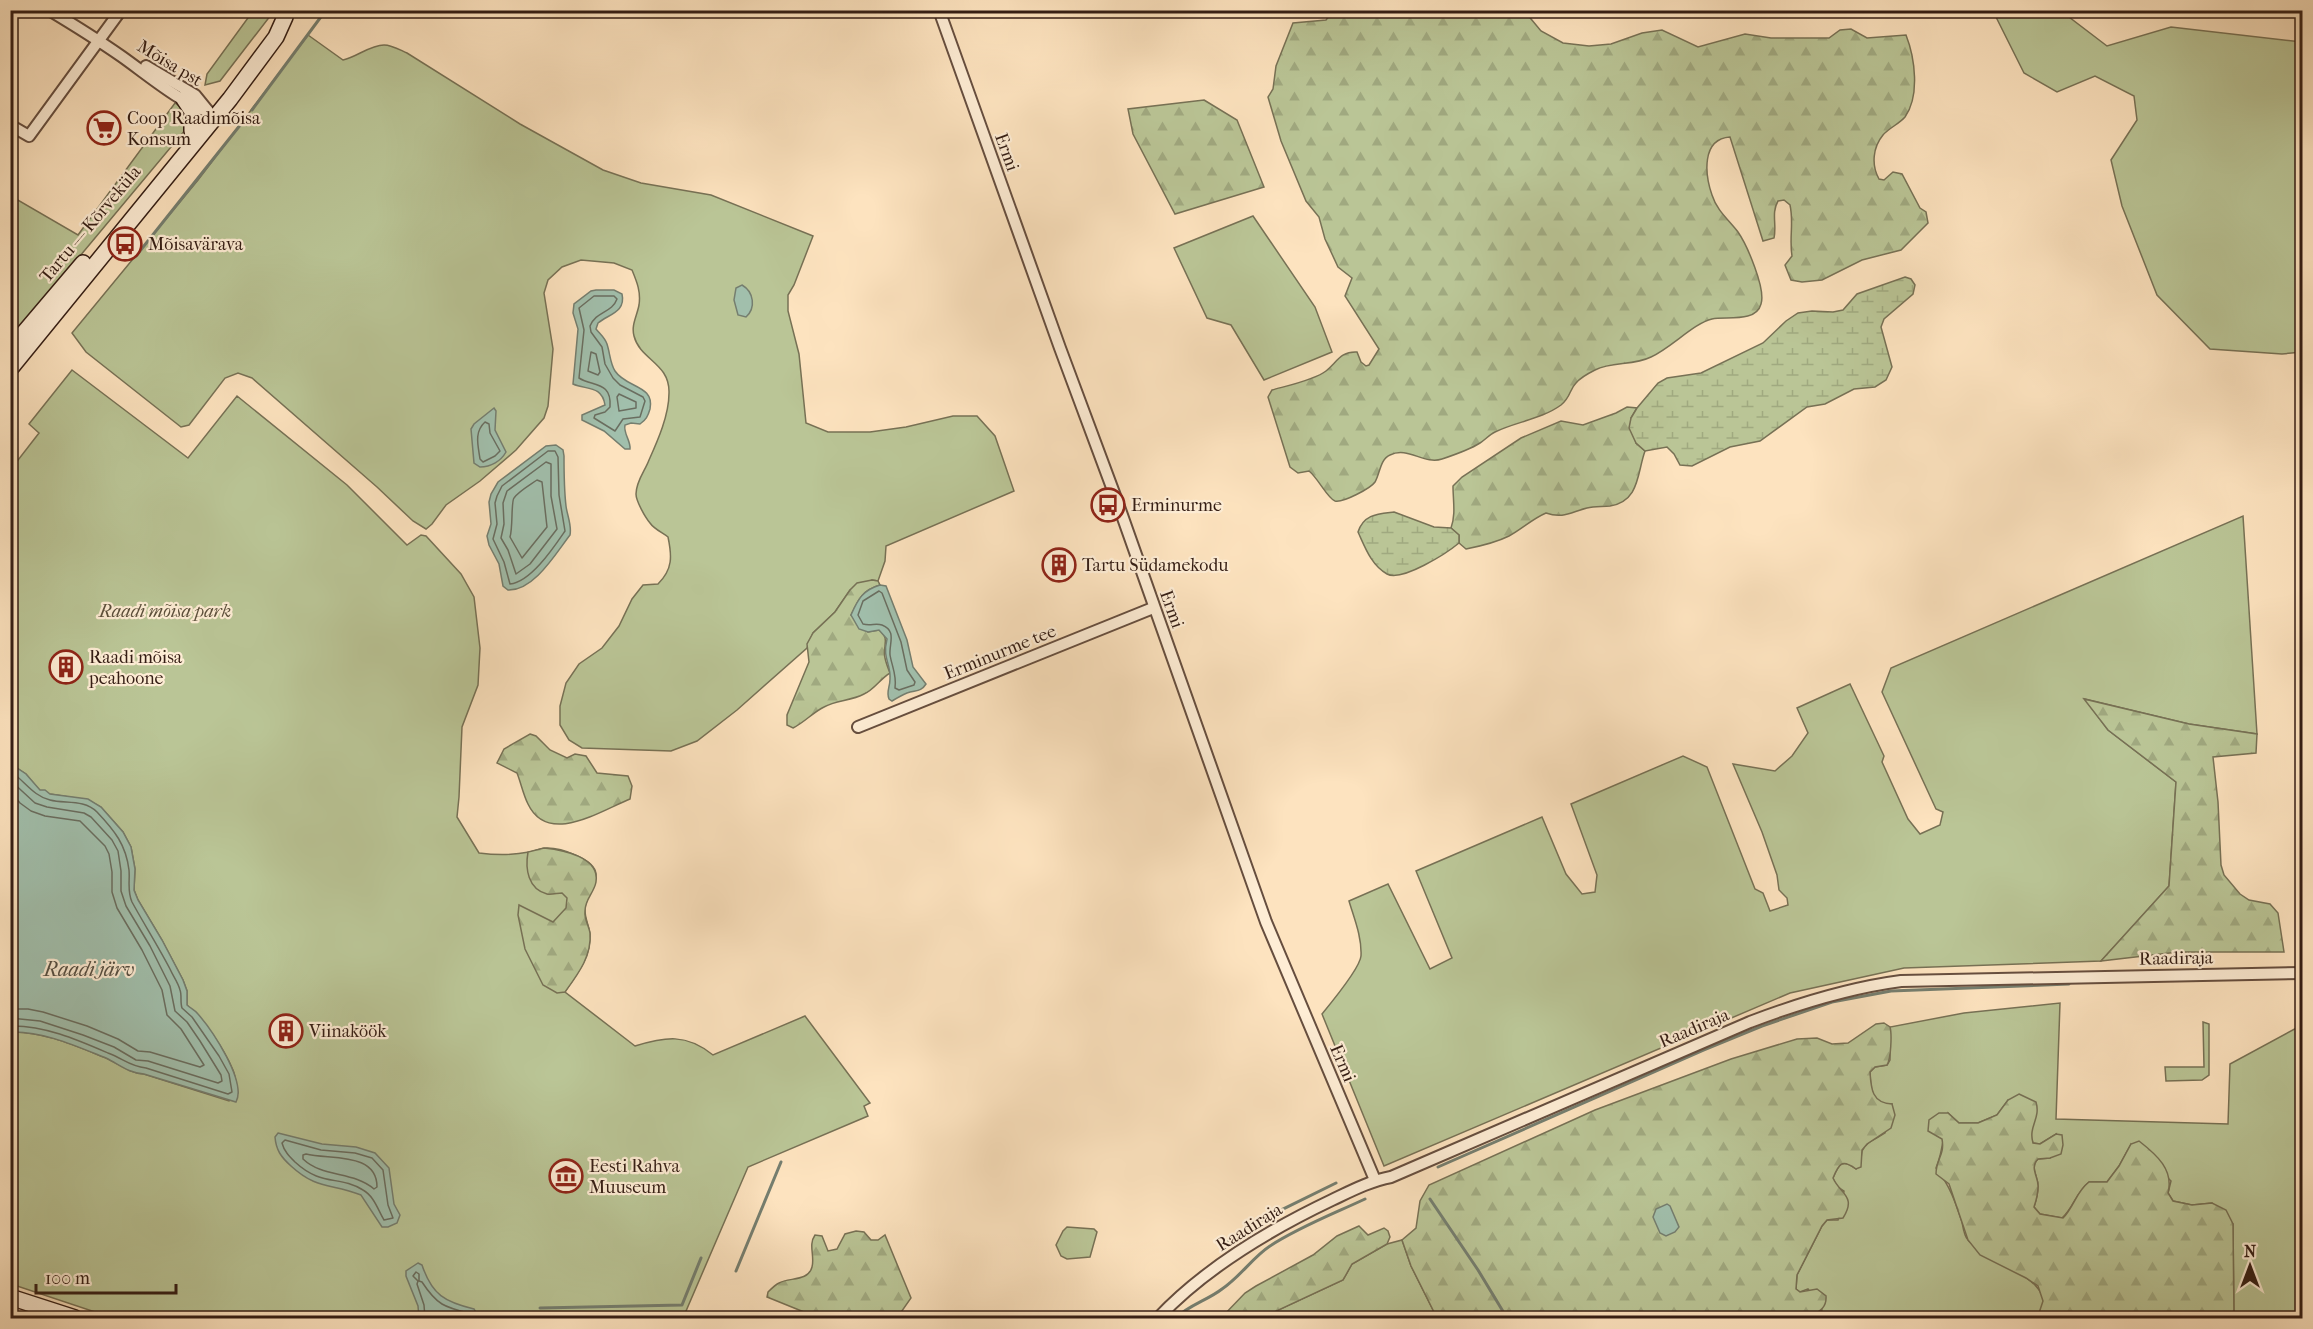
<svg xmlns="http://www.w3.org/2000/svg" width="2313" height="1329" viewBox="0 0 2313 1329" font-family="'IM FELL French Canon',serif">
	<defs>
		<pattern id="forest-firs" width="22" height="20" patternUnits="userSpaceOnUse" patternTransform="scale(1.5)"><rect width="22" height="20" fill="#bac596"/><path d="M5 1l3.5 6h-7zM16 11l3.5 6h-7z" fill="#a0a980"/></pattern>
		<pattern id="wetland-marsh" width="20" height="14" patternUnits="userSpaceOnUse" patternTransform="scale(1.5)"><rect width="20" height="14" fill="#bac596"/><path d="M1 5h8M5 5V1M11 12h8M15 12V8" fill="none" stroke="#a0a980"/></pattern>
	</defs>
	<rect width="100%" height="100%" fill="#fde3bf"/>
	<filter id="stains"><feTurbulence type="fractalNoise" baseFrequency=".00333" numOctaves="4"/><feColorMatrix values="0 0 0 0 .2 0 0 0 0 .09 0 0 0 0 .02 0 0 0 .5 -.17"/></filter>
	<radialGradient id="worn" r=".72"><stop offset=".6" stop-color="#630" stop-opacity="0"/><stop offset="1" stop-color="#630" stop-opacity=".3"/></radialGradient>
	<!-- green -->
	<g fill="#bac596" stroke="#777155" stroke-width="1.5">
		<path d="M253,11h21l-54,70 -15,4 2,-11z"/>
		<path d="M1993,11h68l46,35 64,-19 131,15v310l-20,2 -72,-5 -53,-54 -35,-89 -11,-46 26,-40 -3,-24 -39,-20 -38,16 -33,-19z"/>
		<path d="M308,35l35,25c14,-3 27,-15 41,-15 8,0 16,5 23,8l113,71 83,46 38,13 70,12 102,41 -19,49 -6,10v16l11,43 7,69 22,9h42l36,-5 47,-11h24l18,20 19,55 -128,55 -1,15 -7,20 -6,-1 -22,10 -15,22 -22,21 -6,15 -70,62 -40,31 -26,10 -89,-3 -13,-8 -9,-15v-19l6,-23 13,-19 23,-16 17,-22 13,-27 11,-14 15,-1c15,-15 14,-28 10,-47 -5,-4 -14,-8 -18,-14 -5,-6 -14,-22 -14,-29 0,-13 9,-23 13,-34 9,-20 20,-45 20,-67 1,-30 -29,-33 -35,-57 -3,-11 3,-20 5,-31 2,-13 -2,-23 -7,-35l-18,-7 -33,-3 -19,7 -14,13 -4,13 9,56 -5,57 -4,12 -28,32 -36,31 -34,24 -14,19 -6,5 -13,-8 -36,-34 -125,-109 -14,-5 -13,5 -36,47 -8,2 -95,-75 -14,-19 126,-153z"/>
		<path d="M175,103l11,8v18l-172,206 -4,-1 1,-138 67,39z"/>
		<path d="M1253,216l62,91 17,45 -68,28 -33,-55 -24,-7 -33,-70z"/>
		<path d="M72,370l116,88 49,-62 110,89 60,60 14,-10 5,1 35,38 13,23 6,51 -2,37 -16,42 -3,70 -2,20 22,36c16,2 35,2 50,-1 6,-1 12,-4 18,-4 14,0 48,11 49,26 1,14 -10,21 -11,34 -1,9 4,17 5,26 1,24 -13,39 -25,58l70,54c30,-9 51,-13 78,9l92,-39 65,87 -6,3 4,10 -120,51 -65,151h-570l-102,-34v-252c32,-1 65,14 95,26 14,6 22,15 38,16l85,27 9,-8c-2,-8 -2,-16 -5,-23 -10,-24 -28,-48 -46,-65v-14l-4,-11 -21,-40 -24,-40 -4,-10 1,-21 -4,-22 -8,-15 -22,-25 -13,-7 -38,-6 -10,-3 -14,-17 -15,-10 -1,-304 5,4 24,-31 -10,-9z"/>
		<path d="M2243,516l14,218 -68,-10 -104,-25 23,31 68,52 -7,104 -68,75 -197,7 -114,25 -406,173 -62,-152c9,-11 38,-46 39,-58 1,-19 -7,-38 -12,-55l39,-17 42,85 22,-11 -36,-87 126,-54 24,57 16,20 13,-2 2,-17 -26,-71 112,-48 24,11 48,122 8,4 7,18 18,-6 -1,-7 -8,-8 -2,-15 -15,-43 -29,-68 42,7 17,-15 16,-23 -11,-25 53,-24 34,72 -2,6 26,57 12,15 20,-9 3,-13 -7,-3 -54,-117 9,-24z"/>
		<path d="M2060,1003l-4,116 172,5 2,-60 72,-39v293h-68l-1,-94 -21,-21 -20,2 -19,-4 -5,-8 3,-12 -40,-37 -12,22 -12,16h-18c-13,10 -15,25 -27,36l-22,-4 -6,-7c2,-6 4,-13 4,-20 1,-10 -9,-19 0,-28l12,-1 6,-24 -16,10 -7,-1 -3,-9 -22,-34 -11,15 -19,8h-19l-11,-10c-5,20 -4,36 -12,55 14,18 19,33 26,54 1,5 2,14 6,18 13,18 106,46 65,78h-225l14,-8 -14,-21 -8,3 -4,-3 1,-14 25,-49 5,-6h11l6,-29 -8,-5 -3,-8c6,-14 9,-20 23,-9 7,-9 4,-8 6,-18 3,-9 16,-13 23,-18l7,-29h-7l-9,-4 -5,-10 -1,-18 5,-5 12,-2 3,-5v-33l74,-14z"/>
		<path d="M2203,1022l6,2v51l-7,5 -36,1 -1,-14h39z"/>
		<path d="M1067,1227l27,2 3,3 -7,25 -23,2 -6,-3 -5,-11 7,-14z"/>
		<path d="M1402,1240l9,26 26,52h-168l5,-6 69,-32 9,-16 35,-20z"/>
	</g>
	<!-- forest -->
	<g fill="url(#forest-firs)" stroke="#777155" stroke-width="1.5">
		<path d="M1333,11h188l5,2 15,18 22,12 26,3 22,-2 31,-11 20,-3 36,17 47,-13 26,4h58l11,-8 11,-1 16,9 39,-3c9,23 14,61 -1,82 -6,7 -16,11 -22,18 -10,12 -12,30 -4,44l5,1 9,-8 9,2 18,34 6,4 2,11 -27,27 -39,10 -40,20 -20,2 -11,-2 -6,-15 7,-9c-3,-18 2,-33 -2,-51l-6,-5 -6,1c-7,12 -1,24 -4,37l-11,3 -33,-104c-29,2 -25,38 -18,58 5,16 17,25 26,37 9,13 28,57 23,72 -5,19 -35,12 -49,15 -18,4 -41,29 -61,38 -18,9 -39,4 -56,13 -6,3 -15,8 -19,13 -7,7 -5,14 -15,22 -19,14 -46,17 -66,27 -6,3 -10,8 -15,11 -11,7 -26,12 -38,16 -18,6 -34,-13 -52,-4 -10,4 -10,19 -15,27 -4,6 -32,21 -40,19 -7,-2 -17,-23 -26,-30l-11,2 -8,-6 -22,-70 4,-7c14,-4 43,-10 54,-19 11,-9 15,-20 31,-19l4,10 5,4 3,-1 10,-16 -34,-53 7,-18 -14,-11 -13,-28 -6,-22 -13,-16 -25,-60 -13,-44 5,-8 3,-23 17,-43 33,-3z"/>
		<path d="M1204,100l33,20 27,67 -89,27 -42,-80 -5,-25z"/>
		<path d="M1627,407l10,1 -6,10 5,25 9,8c-8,22 -5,50 -35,55 -7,1 -15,0 -23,2 -16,4 -24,11 -41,5 -14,6 -24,16 -37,23 -14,7 -28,10 -43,13l-7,-6v-8l-8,-7c5,-14 2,-27 2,-42l9,-9 59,-39 40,-17 22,4 33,-12z"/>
		<path d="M872,580l6,1 2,4c-17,5 -22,14 -29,30l17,17 11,-2c12,9 3,16 6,28 1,5 3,10 5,15 -10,6 -16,17 -26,21 -13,7 -28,6 -40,13 -12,6 -19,15 -31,21l-6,-3v-10l22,-53 -2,-18 6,-11 22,-21 15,-22 7,-7z"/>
		<path d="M2084,699l105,25 68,10 -1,19 -43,4 5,45 3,63 3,10 16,19 9,6 21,4 8,9 6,39h-106l-77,9 68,-75 7,-104 -68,-52z"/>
		<path d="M530,734l6,2 14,14 17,8 8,-4 11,2 11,17 31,3 4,10 -2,13c-30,12 -82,47 -102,5 -5,-10 -7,-21 -11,-31l-20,-10 7,-14z"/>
		<path d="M544,848c19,2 56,9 52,34 -2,11 -11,17 -11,29 -1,8 4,15 5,22 2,23 -12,41 -25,59l-8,1 -14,-8 -18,-36 -7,-34 1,-10 34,17 13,-14 1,-10 -5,-5c-4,0 -11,2 -15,1 -19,-5 -22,-25 -19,-42z"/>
		<path d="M1884,1023l6,4c2,7 1,32 -3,38l-12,2 -5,5c1,17 2,31 22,32l3,11 -4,13 -24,16 -5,6 -1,17 -5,2c-14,-10 -17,-6 -23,9 7,16 24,18 10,40l-16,2 -5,6 -25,49 -1,14 4,3 17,-3 9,7c1,13 -8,16 -18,22h-371l-26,-52 -9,-26 14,-12 4,-27 9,-16 166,-75 136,-51 66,-20 20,-1 15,6 16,-1 28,-19z"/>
		<path d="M2019,1094l17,8c5,17 -8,24 -3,41l7,1 16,-10 6,1 1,10 -2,9 -11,4 -12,1c-9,9 1,18 0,28 0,7 -2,14 -4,20l6,7 23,4c11,-11 13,-26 26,-36h18l12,-16 12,-22 8,-3c18,14 35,29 29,52l5,8 19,4 20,-2 14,7 7,14 1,94h-201l6,-5 4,-12 -5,-15 -12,-8 -46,-23 -12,-15 -19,-56 -13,-10c0,-15 9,-19 6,-35l-14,-8 1,-11 10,-7h9l11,10h19l19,-8 11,-15z"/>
		<path d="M1359,1226l9,9 16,-7 4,3 2,6 -3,7 -35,20 -9,16 -69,32 -5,6h-48l24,-25 11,-7 57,-31 24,-19z"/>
		<path d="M856,1231l8,1 7,8h7l7,-5 26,63 -14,20h-82l-11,-6 -37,-15 1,-5c3,-3 7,-7 11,-9 10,-6 29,-1 33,-16 3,-11 -4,-22 3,-32l7,1 6,15 9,-2 8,-15z"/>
	</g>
	<!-- wetland -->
	<g fill="url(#wetland-marsh)" stroke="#777155" stroke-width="1.5">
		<path d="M1905,277l6,2 4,6 -2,9 -29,25 -3,8 11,40 -6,13 -11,7 -21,2 -29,15 -18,3 -47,34 -30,6 -38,19 -12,-1 -6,-11 -7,-7 -22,4 -9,-8 -7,-15 2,-10 6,-10 21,-25 9,-5 34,-5 62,-30 23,-22 12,-8 14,-2 21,1 10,-2 14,-16z"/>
		<path d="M1394,512l40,15 17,1 8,7v8c-12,10 -57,39 -72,31 -16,-9 -22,-27 -29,-42 6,-18 20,-18 36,-20z"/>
	</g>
	<!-- water -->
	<g fill="#a1bfac" stroke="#757e6f" stroke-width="1.5">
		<path d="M742,285c12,7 14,23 4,32l-8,-2 -4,-15 2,-12z"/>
		<path d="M596,290h18l8,4c4,18 -13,20 -24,29l-2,6c4,5 9,9 11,15 3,9 3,19 8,27 11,17 40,14 35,38 -2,7 -4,11 -10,15l-9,-1 -6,2c-2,8 6,16 5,24h-5l-21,-18 -22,-11v-5l23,-10c-3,-20 -19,-15 -32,-21l5,-55 -5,-16 1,-9 17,-13z"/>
		<path d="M494,408l2,3 -1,19 11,22c-5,9 -15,15 -26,15l-6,-4 -3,-34 3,-5z"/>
		<path d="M556,445l7,5 1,6c0,16 0,33 2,50 1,9 6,19 4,29 -14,18 -36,56 -62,55l-5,-4 -4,-22 -10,-19 -2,-9 4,-12 -2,-22 2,-8 7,-12 48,-36z"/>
		<path d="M880,585l6,1 21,54 6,27 13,17c-5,8 -10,6 -19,9 -5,2 -10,5 -15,8l-3,-2c-3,-7 1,-12 1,-20 1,-16 -8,-20 -3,-40l-8,-9 -11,2 -9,-3 -8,-14c7,-16 12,-25 29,-30z"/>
		<path d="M11,764l15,10 14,16h5l5,4 38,5 13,8 22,25 8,15 4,22 -1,21 4,10 24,40 21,40 4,11v14c3,3 8,5 11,9 14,16 49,68 38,88l-92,-28c-16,-1 -24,-9 -38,-16 -30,-12 -63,-27 -95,-26z"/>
		<path d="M278,1133l44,11 34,3 19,6 14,15 5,36 6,11 -3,8 -9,4h-6l-21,-32c-30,-12 -44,-5 -70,-29 -10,-9 -15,-16 -16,-29z"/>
		<path d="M1667,1204l3,2 9,21 -4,5 -9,4 -6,-3 -7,-16 3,-8z"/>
		<path d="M418,1263l4,2c10,30 23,37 52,44l5,9h-60l-1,-12 -12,-30v-5z"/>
	</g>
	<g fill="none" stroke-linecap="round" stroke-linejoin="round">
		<!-- shore -->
		<g stroke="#6a6e60" stroke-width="1.5">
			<path d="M594,296h20l3,3c-5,14 -21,12 -27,27l1,6 11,15 3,17 8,14 7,7 23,12 2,4 -5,16 -17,2 -8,12 -21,-13 1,-3 10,-3 5,-5c2,-26 -17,-20 -31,-29l5,-48 -5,-22z"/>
			<path d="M591,352l5,2 4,18 -2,3 -10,-4z"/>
			<path d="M619,394l17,8v6l-17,3 -2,-14z"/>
			<path d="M485,422l4,2 1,9 10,18 -5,5 -12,6 -3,-3c-2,-14 -6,-27 5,-37z"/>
			<path d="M548,451h7l3,6 1,38 6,36c-11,16 -34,51 -55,53l-6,-22 -11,-23 4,-15 -2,-21 2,-7 5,-10z"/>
			<path d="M546,462l5,2v32l6,33 -27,35 -14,10 -8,-24 -7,-12 3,-14 -1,-21 4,-12z"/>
			<path d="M537,480l5,2 5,45 -25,31 -12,-21c3,-9 1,-36 4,-39 5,-7 16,-13 23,-18z"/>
			<path d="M879,591l3,2 19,49 6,28 8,12 -1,3 -15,5 -4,-2c2,-13 -3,-21 -5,-33 -1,-12 7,-24 -8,-30 -6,-2 -12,1 -19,-1l-5,-9 5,-14z"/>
			<path d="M10,771c15,10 23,25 40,29 15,4 34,-1 47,12 18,19 29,33 32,58 1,11 -2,21 3,32 12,22 26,44 38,67 3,7 8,13 10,21 2,5 0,12 2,18l10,9 27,39 10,18 3,18 -4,2 -82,-26c-17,-2 -22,-9 -38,-15 -30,-13 -64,-28 -98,-27"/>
			<path d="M10,780l25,23 12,4 37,6 7,4 21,23 6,11 3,20v20l5,15 24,40 20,40 5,25 12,11 13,19 21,34 1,6 -4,2 -70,-22 -12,-1 -22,-13 -31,-12 -43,-14 -30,-3"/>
			<path d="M10,791l10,12 11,8 14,5 35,5 25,25 4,8 3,18v20l5,16 25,42 20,40 5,25 14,14 23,36 -4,2 -50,-15 -12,-1 -20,-12 -31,-13 -44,-14 -15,-3h-18"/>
			<path d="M285,1140l36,10 34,3 17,5 11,12 5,35 5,13 -9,2c-6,-10 -10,-24 -21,-30 -24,-15 -41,-3 -68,-28 -6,-6 -11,-11 -13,-19z"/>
			<path d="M306,1154c25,6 71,-2 71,33l-3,2c-21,-18 -51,-11 -71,-30v-4z"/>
			<path d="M425,1318l-1,-13 -7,-21 1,-3 -5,-5 3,-4 3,2v7l3,1c15,23 22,25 49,32l2,4"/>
		</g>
		<!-- stream -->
		<g stroke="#757e6f" stroke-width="3">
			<path d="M252,110l74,-100"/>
			<path d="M136,256l109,-137"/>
			<path d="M1438,1167l266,-117 58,-24 70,-24 59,-11 178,-7"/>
			<path d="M1430,1199l48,71 29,48"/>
			<path d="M1225,1243l40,-25 71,-35"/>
			<path d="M736,1271l45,-109"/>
			<path d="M540,1308l142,-3 19,-47"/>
			<path d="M1138,1318l3,-2"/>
			<path d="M1176,1318c11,-12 32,-18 46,-29 18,-12 31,-32 48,-43 29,-19 63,-32 95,-47"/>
		</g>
		<!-- street casing -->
		<g stroke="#664e3f" stroke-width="14">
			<g id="street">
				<path d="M49,10c25,15 49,30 72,46 23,16 62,49 87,55"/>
				<path d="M939,10l121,338 57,153 149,421 109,258"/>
				<path d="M146,66l49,29 13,16"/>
				<path d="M10,125l19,11 92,-126"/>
				<path d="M858,727l295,-119"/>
				<path d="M1158,1318c48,-51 111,-88 174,-118 19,-9 38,-19 59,-23l359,-155c50,-19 98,-34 151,-41l401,-8"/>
			</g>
		</g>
		<!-- secondary casing -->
		<g stroke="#341d14" stroke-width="18">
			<g id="secondary">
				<path d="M184,99l8,12v20"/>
				<path d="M10,349l73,-86"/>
				<path d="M10,369l220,-270 46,-62 9,-20"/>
				<path d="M10,1297l65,21"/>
			</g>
		</g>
		<!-- street -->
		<use href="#street" stroke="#feedd5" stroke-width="10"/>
		<!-- secondary -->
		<use href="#secondary" stroke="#feedd5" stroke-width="15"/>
	</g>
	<!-- icons -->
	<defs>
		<g id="supermarket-ring" transform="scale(1.725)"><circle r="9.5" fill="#feedd5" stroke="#8f2418" stroke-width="1.5"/><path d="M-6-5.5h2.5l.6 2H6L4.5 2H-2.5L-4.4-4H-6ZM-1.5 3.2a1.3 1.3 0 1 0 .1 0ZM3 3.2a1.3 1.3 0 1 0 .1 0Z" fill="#8f2418"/></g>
		<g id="bus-ring" transform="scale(1.725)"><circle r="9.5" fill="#feedd5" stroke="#8f2418" stroke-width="1.5"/><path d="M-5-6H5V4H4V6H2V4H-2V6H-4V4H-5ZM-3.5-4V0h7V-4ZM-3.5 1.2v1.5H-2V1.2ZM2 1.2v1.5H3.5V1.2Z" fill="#8f2418"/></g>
		<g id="building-ring" transform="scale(1.725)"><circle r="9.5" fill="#feedd5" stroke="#8f2418" stroke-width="1.5"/><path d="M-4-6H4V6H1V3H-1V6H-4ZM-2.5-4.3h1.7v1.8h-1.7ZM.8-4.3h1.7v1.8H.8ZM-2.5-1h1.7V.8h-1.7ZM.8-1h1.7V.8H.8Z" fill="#8f2418"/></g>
		<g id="museum-ring" transform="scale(1.725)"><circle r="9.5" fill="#feedd5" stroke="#8f2418" stroke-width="1.5"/><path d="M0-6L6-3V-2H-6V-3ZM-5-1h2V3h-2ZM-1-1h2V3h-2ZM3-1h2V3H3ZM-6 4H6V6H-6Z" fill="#8f2418"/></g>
	</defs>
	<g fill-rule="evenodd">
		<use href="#supermarket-ring" x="104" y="128"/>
		<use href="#bus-ring" x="125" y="244"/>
		<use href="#bus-ring" x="1108" y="505"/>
		<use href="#building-ring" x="1059" y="565"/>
		<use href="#building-ring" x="66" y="667"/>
		<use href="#building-ring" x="286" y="1031"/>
		<use href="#museum-ring" x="566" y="1176"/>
	</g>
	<g text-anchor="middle" stroke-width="4.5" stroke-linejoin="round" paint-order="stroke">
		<!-- street labels -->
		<g font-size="18" fill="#341d14" stroke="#feedd5">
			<text transform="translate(170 63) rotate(31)" y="6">Mõisa pst</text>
			<text transform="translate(1007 152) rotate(70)" y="6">Ermi</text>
			<text transform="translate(90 224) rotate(-50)" y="6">Tartu — Kõrveküla</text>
			<text transform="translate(1172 609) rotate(70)" y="6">Ermi</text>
			<text transform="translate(1000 652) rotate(-22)" y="6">Erminurme tee</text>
			<text transform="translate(2176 958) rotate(-1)" y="6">Raadiraja</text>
			<text transform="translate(1694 1028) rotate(-23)" y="6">Raadiraja</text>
			<text transform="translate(1343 1063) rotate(67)" y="6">Ermi</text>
			<text transform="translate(1249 1227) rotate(-32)" y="6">Raadiraja</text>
		</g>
		<!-- poi labels -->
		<g font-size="18" fill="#341d14" stroke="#feedd5" text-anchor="start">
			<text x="127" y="124">Coop Raadimõisa<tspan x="127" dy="21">Konsum</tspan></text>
			<text x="148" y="250">Mõisavärava</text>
			<text x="1131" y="511">Erminurme</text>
			<text x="1082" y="571">Tartu Südamekodu</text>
			<text x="89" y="663">Raadi mõisa<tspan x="89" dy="21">peahoone</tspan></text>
			<text x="309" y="1037">Viinaköök</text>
			<text x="589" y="1172">Eesti Rahva<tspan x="589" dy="21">Muuseum</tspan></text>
		</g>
		<!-- park labels -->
		<g font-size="18" font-style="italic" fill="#5c4f3b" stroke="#feedd5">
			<text x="165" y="617">Raadi mõisa park</text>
		</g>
		<!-- water labels -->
		<g font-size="20" font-style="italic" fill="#554e42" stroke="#feedd5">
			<text x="89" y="976">Raadi järv</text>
		</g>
	</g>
	<!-- margin -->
	<rect width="2313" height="1329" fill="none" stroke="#fde3bf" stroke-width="36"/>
	<rect x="12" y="12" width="2289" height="1305" fill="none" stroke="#341d14" stroke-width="3"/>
	<rect x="18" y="18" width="2277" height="1293" fill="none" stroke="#341d14" stroke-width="1.5"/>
	<!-- north arrow -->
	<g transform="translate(2250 1266)" stroke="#feedd5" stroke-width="4.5" paint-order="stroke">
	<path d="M0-4.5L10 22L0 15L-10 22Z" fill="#341d14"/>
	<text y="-9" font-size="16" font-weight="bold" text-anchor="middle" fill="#341d14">N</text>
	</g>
	<!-- scale -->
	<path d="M36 1284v9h140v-9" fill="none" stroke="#341d14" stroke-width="3"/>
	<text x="45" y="1284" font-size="18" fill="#341d14" stroke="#feedd5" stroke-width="4.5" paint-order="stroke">100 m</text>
	<rect width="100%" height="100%" filter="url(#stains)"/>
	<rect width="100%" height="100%" fill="url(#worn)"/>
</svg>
